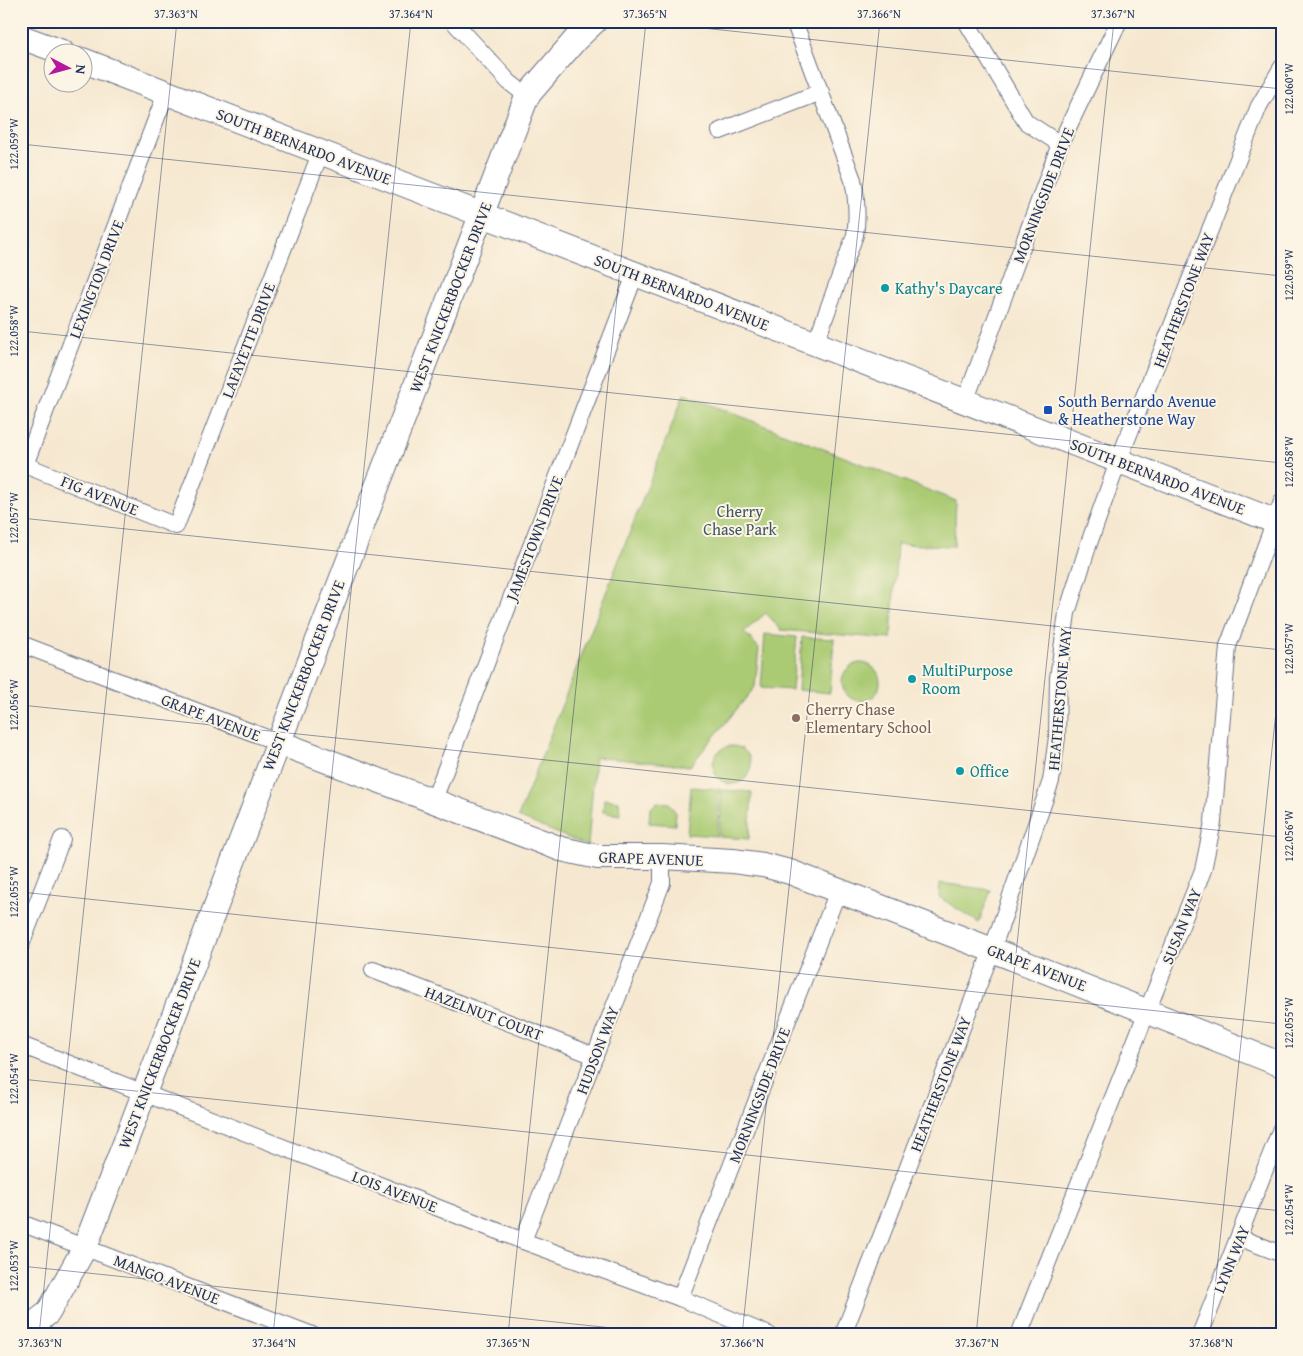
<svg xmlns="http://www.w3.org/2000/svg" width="1303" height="1356" viewBox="0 0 1303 1356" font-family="'Gentium Book Plus',serif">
	<rect width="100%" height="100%" fill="#fcf5e5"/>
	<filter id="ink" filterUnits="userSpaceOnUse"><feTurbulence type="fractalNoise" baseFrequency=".02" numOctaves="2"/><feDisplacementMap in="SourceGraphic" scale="10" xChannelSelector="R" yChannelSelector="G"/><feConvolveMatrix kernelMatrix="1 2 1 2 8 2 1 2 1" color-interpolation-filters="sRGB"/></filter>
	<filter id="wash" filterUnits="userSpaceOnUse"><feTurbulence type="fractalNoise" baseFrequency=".0096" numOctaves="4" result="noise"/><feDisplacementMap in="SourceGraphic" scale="20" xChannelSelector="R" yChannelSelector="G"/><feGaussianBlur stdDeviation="1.12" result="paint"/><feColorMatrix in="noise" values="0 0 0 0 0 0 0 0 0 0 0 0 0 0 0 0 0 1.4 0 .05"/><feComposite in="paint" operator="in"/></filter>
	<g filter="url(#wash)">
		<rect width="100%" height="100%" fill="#f6e8d0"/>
		<!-- green -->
		<g fill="#aacb73" stroke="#627d68">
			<path d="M684,394l272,107 -2,45 -57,-2 -6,95 -110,-9 -15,-17 -22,19 15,16 -4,39 -65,79 -95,-9 -7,89 -70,-29z"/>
			<path d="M765,634l32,3 -5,53 -31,-2z"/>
			<path d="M802,637l32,2 -4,54 -32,-3z"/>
			<circle cx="861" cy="682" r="19"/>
			<circle cx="732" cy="765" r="19"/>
			<path d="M691,787l29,2 -3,47 -30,-2z"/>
			<path d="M722,790l30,2 -3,47 -30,-2z"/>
			<path d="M604,799l15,2 1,14 -17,-3z"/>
			<path d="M657,802l12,1 7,10 -1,12 -26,-2 1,-14z"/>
			<path d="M940,883l51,7 -12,33 -40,-26z"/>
		</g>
	</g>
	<g filter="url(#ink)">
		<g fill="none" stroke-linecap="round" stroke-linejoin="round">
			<!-- street casing -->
			<g stroke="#687086" stroke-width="18">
				<g id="street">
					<path d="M453,21l56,61 18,14"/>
					<path d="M794,21l59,159c4,20 5,36 2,55l-39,107"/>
					<path d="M966,21l60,101 34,22"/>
					<path d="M166,93l-141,372 151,61 144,-372"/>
					<path d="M720,131l101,-39"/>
					<path d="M965,402l95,-258 59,-123"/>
					<path d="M21,644l256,98"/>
					<path d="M433,802l202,-527"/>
					<path d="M21,945l41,-106"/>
					<path d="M373,970l222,86"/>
					<path d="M21,1045l502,196 157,57 89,37"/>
					<path d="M21,1223l291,112"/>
					<path d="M1240,1238l42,16"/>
					<path d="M523,1241l139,-358v-26"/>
					<path d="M680,1298l158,-407"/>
					<path d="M843,1335l149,-385 59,-169 6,-44 1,-59 9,-65 21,-67 30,-84 141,-356 23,-39"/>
					<path d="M1019,1335l184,-465 10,-48 15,-176 54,-144"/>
					<path d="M1200,1335l82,-209"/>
				</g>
			</g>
			<!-- secondary casing -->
			<g stroke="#687086" stroke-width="26">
				<g id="secondary">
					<path d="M21,37l41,15"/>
					<path d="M82,60l1200,464"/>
					<path d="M277,742l284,107 37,8h64l71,4 30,4 27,7 202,78 290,115"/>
					<path d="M21,1334l27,-21 37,-66 442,-1151 49,-57 19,-18"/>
				</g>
			</g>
			<!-- street -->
			<use href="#street" stroke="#fff" stroke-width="16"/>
			<!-- secondary -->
			<use href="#secondary" stroke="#fff" stroke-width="24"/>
		</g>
	</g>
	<!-- ticks -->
	<path fill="none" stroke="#1b2f5e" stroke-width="1" stroke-opacity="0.45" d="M636,21l646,68M21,144l1261,132M21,331l1261,132M21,518l1261,132M21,705l1261,132M21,892l1261,132M21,1079l1261,132M21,1266l658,69M39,1335l138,-1314M273,1335l138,-1314M508,1335l138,-1314M742,1335l138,-1314M976,1335l138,-1314M1210,1335l72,-680"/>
	<!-- markers -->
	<g fill="#0f9aa8" stroke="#fcf5e5" stroke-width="2">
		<circle cx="885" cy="288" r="5"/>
		<circle cx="912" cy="679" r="5"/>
		<circle cx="960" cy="771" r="5"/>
	</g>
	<rect fill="#1a4fb4" stroke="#fcf5e5" stroke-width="2" x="1043" y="405" width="10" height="10" rx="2.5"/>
	<circle fill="#8d6e63" stroke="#fcf5e5" stroke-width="2" cx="796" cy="718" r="5"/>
	<g text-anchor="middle" stroke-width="4" stroke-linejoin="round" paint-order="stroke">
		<!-- street labels -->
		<g font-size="16" fill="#1b2f5e" stroke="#fcf5e5">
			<text transform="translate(304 146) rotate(21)" y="6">SOUTH BERNARDO AVENUE</text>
			<text transform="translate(1043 195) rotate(-69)" y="6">MORNINGSIDE DRIVE</text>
			<text transform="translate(96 279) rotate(-69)" y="6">LEXINGTON DRIVE</text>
			<text transform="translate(682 292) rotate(21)" y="6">SOUTH BERNARDO AVENUE</text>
			<text transform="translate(450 297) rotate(-69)" y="6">WEST KNICKERBOCKER DRIVE</text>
			<text transform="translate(1183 300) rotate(-69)" y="6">HEATHERSTONE WAY</text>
			<text transform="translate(248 340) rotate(-69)" y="6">LAFAYETTE DRIVE</text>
			<text transform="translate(1158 476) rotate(21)" y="6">SOUTH BERNARDO AVENUE</text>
			<text transform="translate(100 495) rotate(22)" y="6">FIG AVENUE</text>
			<text transform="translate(534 538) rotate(-69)" y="6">JAMESTOWN DRIVE</text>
			<text transform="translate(303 675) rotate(-69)" y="6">WEST KNICKERBOCKER DRIVE</text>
			<text transform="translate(1059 699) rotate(-85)" y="6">HEATHERSTONE WAY</text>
			<text transform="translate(211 717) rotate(21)" y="6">GRAPE AVENUE</text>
			<text transform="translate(651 858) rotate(2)" y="6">GRAPE AVENUE</text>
			<text transform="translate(1181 926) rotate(-68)" y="6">SUSAN WAY</text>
			<text transform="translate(1037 967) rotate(21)" y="6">GRAPE AVENUE</text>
			<text transform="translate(484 1013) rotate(21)" y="6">HAZELNUT COURT</text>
			<text transform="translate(597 1050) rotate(-69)" y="6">HUDSON WAY</text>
			<text transform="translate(159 1053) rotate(-69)" y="6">WEST KNICKERBOCKER DRIVE</text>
			<text transform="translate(940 1084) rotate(-69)" y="6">HEATHERSTONE WAY</text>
			<text transform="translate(759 1095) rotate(-69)" y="6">MORNINGSIDE DRIVE</text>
			<text transform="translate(395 1191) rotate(21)" y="6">LOIS AVENUE</text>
			<text transform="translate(1231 1259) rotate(-68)" y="6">LYNN WAY</text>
			<text transform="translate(167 1279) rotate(21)" y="6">MANGO AVENUE</text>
		</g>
		<!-- culture labels -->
		<g font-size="16" fill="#0d838f" stroke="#fcf5e5" text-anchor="start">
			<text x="895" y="294">Kathy's Daycare</text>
			<text x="922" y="676">MultiPurpose<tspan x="922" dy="18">Room</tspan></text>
			<text x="970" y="777">Office</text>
		</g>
		<!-- transit labels -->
		<g font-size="16" fill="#164399" stroke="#fcf5e5" text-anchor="start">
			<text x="1058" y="407">South Bernardo Avenue<tspan x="1058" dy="18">&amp; Heatherstone Way</tspan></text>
		</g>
		<!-- park labels -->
		<g font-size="16" fill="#3f5663" stroke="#fcf5e5">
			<text x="740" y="517">Cherry<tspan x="740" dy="18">Chase Park</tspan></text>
		</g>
		<!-- education labels -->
		<g font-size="16" fill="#785e54" stroke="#fcf5e5" text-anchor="start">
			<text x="806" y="715">Cherry Chase<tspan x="806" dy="18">Elementary School</tspan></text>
		</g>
	</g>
	<!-- margin -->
	<rect width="1303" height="1356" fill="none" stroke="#fcf5e5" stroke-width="55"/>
	<!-- north arrow -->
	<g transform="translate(68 68) rotate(96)"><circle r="24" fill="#fcf5e5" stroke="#a2a6af"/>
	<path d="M0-4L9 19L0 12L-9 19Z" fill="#b5179e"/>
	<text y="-8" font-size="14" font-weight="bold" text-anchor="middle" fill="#1b2f5e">N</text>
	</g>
	<rect x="28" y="28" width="1248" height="1300" fill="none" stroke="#1b2f5e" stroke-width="2"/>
	<g font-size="12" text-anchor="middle" fill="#1b2f5e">
		<text x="176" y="18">37.363°N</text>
		<text x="411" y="18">37.364°N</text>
		<text x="645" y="18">37.365°N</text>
		<text x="879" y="18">37.366°N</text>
		<text x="1113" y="18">37.367°N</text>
		<text transform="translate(1289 89) rotate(-90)" y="4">122.060°W</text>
		<text transform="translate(14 144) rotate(-90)" y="4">122.059°W</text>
		<text transform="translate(1289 275) rotate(-90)" y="4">122.059°W</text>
		<text transform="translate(14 331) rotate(-90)" y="4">122.058°W</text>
		<text transform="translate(1289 462) rotate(-90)" y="4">122.058°W</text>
		<text transform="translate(14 518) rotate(-90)" y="4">122.057°W</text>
		<text transform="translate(1289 649) rotate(-90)" y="4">122.057°W</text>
		<text transform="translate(14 705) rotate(-90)" y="4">122.056°W</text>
		<text transform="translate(1289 836) rotate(-90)" y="4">122.056°W</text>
		<text transform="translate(14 892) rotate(-90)" y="4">122.055°W</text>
		<text transform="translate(1289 1023) rotate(-90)" y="4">122.055°W</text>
		<text transform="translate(14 1079) rotate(-90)" y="4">122.054°W</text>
		<text transform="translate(1289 1210) rotate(-90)" y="4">122.054°W</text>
		<text transform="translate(14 1266) rotate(-90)" y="4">122.053°W</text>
		<text x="40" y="1347">37.363°N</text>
		<text x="274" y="1347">37.364°N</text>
		<text x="508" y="1347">37.365°N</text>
		<text x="742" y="1347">37.366°N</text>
		<text x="977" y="1347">37.367°N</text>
		<text x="1211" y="1347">37.368°N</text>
	</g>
</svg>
